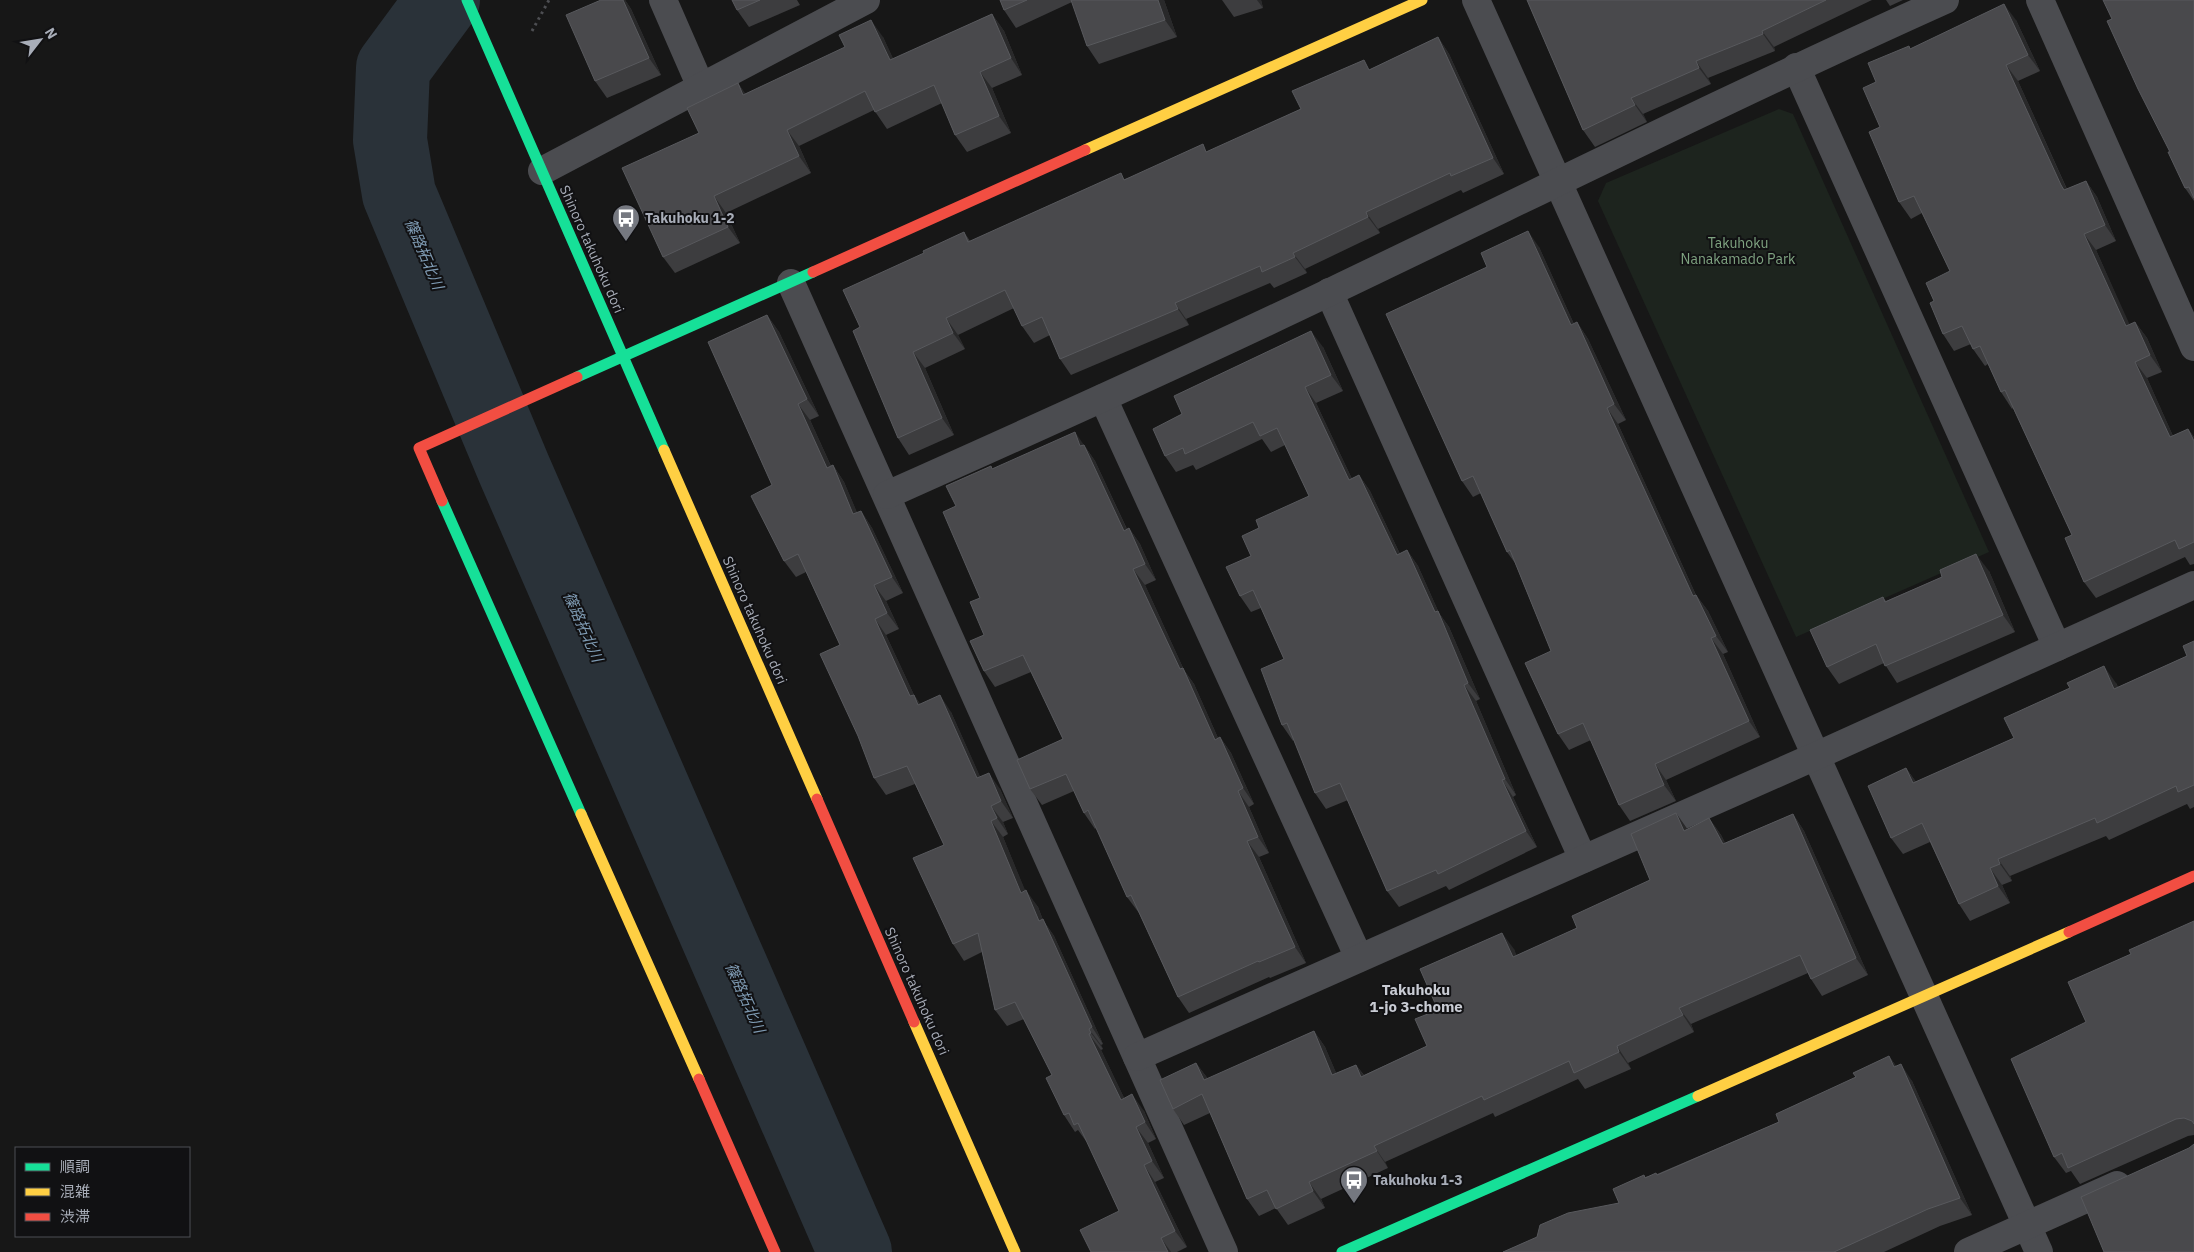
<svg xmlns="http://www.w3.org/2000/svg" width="2194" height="1252" viewBox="0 0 2194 1252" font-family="'IBM Plex Sans','Noto Sans JP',sans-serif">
	<rect width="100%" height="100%" fill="#171717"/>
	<!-- green -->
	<path fill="#1d241e" d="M1779,109l14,5 196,438 -193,85 -198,-436 8,-18z"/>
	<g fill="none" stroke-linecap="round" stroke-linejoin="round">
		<!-- river -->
		<path stroke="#2a3239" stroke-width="74" d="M443,0l-50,68 -3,72 9,54 115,275 341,783"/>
		<!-- path -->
		<path stroke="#4d4e52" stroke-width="3" stroke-dasharray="2.5 4" stroke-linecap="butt" d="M532,31l17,-31"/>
		<!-- street -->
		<g stroke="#4b4c50" stroke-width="28">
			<path d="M663,0l38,87"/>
			<path d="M1476,0l563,1252"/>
			<path d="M2040,0l154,347"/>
			<path d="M1796,67l261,580"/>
			<path d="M542,171l324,-171"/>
			<path d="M791,283l433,969"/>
			<path d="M1329,292l254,567"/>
			<path d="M1103,398l256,560"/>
			<path d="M887,495c148,-66 297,-133 443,-203 205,-98 408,-199 615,-292"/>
			<path d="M1137,1057l679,-301 378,-171"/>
			<path d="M1968,1252l149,-67"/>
		</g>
		<!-- fast -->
		<g stroke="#16e098" stroke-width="11">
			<path d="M467,0l197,450"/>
			<path d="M577,377l236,-105"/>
			<path d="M442,501l139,313"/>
			<path d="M1342,1252l356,-156"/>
		</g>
		<!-- slow -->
		<g stroke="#ffcf43" stroke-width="11">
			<path d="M1085,150l337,-150"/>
			<path d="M664,450l153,349"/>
			<path d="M581,814l118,265"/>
			<path d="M914,1022l101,230"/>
			<path d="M1698,1096l371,-164"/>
		</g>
		<!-- jam -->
		<g stroke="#f24e42" stroke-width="11">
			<path d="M813,272l272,-122"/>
			<path d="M442,501l-23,-53 158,-71"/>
			<path d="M817,799l97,223"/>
			<path d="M2069,932l125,-56"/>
			<path d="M699,1079l76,173"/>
		</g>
	</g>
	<!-- wall -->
	<g fill="#3d3d3f">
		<path d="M601,0h24l6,9 30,66 -54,23 -12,-17z"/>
		<path d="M732,0h65l3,5 -51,22 -12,-17z"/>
		<path d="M1000,0h164l13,37 -78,27 -12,-18 -15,-44 -56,26 -12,-18z"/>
		<path d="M1222,0h39l2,8 -29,9z"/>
		<path d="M1527,0h345l-98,47 1,4 -67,27 3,6 -68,30 4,8 -52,25 -12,-17z"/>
		<path d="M1886,0h17l-13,6z"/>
		<path d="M2194,0v201l-9,-13 -15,-36 -58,-133z"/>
		<path d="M992,14l12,17 18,44 -30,13 19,45 -44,19 -12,-17 -13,-32 -55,26 -13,-19 -75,36 12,27 -85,40 14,30 -65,30 -12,-16 36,-124 39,-50 7,11 138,-57 10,22z"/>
		<path d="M2016,20l24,51 -22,10 49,108 19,-8 11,16 19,44 -20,9 33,75 6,-3 12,16 15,34 -15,6 26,58 15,-7 6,8v127l-4,1 -5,-8 -89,41 -12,-16 -12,-47 -59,-127 -1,1 -11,-17 -13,-28 -3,2 -12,-17 -2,-5 -17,7 -11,-17 -9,-33 16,-30 -28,-58 -11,6 -12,-17 -19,-75 -4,-45z"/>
		<path d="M1438,37l11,17 55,120 -41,19 -2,-3 -83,39 2,4 -75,36 2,4 -33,15 -4,-5 -84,36 3,6 -118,50 -11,-16 -10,-24 -16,8 -12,-17 -8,-18 -56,27 7,14 -40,19 29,67 -45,20 -11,-17 -38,-111 104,-95 6,9 155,-62 83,-27 93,-43 70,-40z"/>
		<path d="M1539,247l35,77 3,-2 11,17 38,81 -8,4 78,171 12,16 20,41 -5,2 37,83 -94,43 10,21 -46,20 -11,-16 -28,-65 -22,10 -11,-16 -7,-83 -36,-88 -8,-11 -26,-59 -8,4 -11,-16z"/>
		<path d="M767,315l12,17 40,84 -9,4 21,46 2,-1 11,17 13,31 4,-2 11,17 31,65 -17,8 13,28 -13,6 28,60 6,9 31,8 29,65 20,12 13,29 -10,4 5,12 -5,3 22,54 13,16 5,13 11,16 49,108 -2,1 2,4 -2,1 23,48 20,13 12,28 -8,4 16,35 -9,4 32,65 -10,5h-86l28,-41 -32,-70h-1l-8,-11 -3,2 -11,-17 -12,-40 -28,-56 -17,7 -12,-16 -13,-58 -18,9 -11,-17 -9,-99 -29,-61 -29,11 -12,-17 -34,-133 -34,-73 -10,5 -12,-16 -12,-76z"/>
		<path d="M1323,347l20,44 -27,12 36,76 7,-4 11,16 30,63 7,-4 11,16 21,47 10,14 31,72 -4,2 40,94 -3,2 24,50 -88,43 -3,-4 -47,21 -12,-16 -39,-91 -22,9 -11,-16 -21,-53 -1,1 -11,-16 2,-66 -23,-51 -10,4 -11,-16 11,-40 8,-28 50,-32 -24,-51 -14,7 -9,-13 -66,31 -3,-5 -17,7 -11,-16z"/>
		<path d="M1084,445l11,16 32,68 2,-1 11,16 16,36 -11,5 39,85 10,14 24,54 2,-1 11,16 23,51 -5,3 20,46 -10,4 47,106 -36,15 -1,-1 -80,36 -11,-16 -39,-84 -12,-16 -31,-69 -1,1 -11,-16 -10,-22 -32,14 -12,-16 33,-50 -32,-67 -36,15 -11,-16v-36l-4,-37 -24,-92 37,-37z"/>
		<path d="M1989,571l26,61 -118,51 -13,-20 -45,21 -12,-17 56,-70 3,4 56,-24z"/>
		<path d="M2194,641v166l-4,2 -3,-5 -78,36 -3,-4 -96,40 2,5 -10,4 8,18 -40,18 -11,-17 -29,-62 -27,12 -12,-16 15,-70 10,14 98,-44 102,-55 2,4 69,-31z"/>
		<path d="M1676,813l11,16 22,-11 12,17 4,8 68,-29 11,17 64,144 -46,21 -11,-17 -3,-6 -117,51 3,8 -66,31 3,6 -46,20 -7,-10 -83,38 -2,-4 -108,49 3,6 -67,31 4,9 -37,17 -12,-17 -17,8 -12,-17 -37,-86 -26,12 -11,-16 23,-46 12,16 106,-48 11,16 11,26 20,-8 8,10 63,-29 11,-36 76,-61 2,7 61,-28 73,-48z"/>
		<path d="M2194,921v214l-6,1 -108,48 -9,-13 -5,2 -12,-16 32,-135 45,-68z"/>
		<path d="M1889,1056l7,10 16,15 60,134 -32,11 -56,26h-381l116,-49 26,-26 12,-3 122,-52 77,-45z"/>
	</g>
	<!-- shaded-wall -->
	<g fill="#29292a">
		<path d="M623,0h2l6,9 30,66 -12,-17z"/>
		<path d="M1158,0h6l13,37 -12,-17z"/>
		<path d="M1257,0h4l2,8z"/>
		<path d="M2004,4l12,16 24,51 -12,-16z"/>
		<path d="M992,14l12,17 18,44 -11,-17z"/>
		<path d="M871,20l12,17 19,40 -12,-17z"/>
		<path d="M1762,31l12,16 1,4 -12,-17z"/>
		<path d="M1438,37l11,17 55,120 -11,-16z"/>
		<path d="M1696,61l12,17 3,6 -12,-16z"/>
		<path d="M2006,65l12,16 54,120 -11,-16z"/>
		<path d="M980,72l12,16 19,45 -12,-17z"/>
		<path d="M738,83l12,17 -7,-5z"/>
		<path d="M1631,98l12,16 4,8 -12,-17z"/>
		<path d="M787,130l12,16 12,27 -12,-17z"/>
		<path d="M2086,181l11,16 19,44 -11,-16z"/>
		<path d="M714,196l12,17 14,30 -12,-16z"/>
		<path d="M1366,212l12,17 2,4 -12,-16z"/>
		<path d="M1528,231l11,16 43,95 -11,-17z"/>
		<path d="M2084,234l12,16 42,93 -12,-17z"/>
		<path d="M1293,253l12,16 2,4 -12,-16z"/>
		<path d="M1175,303l11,16 3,6 -11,-16z"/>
		<path d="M767,315l12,17 40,84 -12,-17z"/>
		<path d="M946,318l12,17 7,14 -12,-16z"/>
		<path d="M1577,322l11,17 38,81 -12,-16z"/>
		<path d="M2135,322l12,16 15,34 -12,-17z"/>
		<path d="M1311,331l12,16 20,44 -12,-16z"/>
		<path d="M913,352l12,16 29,67 -12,-17z"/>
		<path d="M2135,362l12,16 34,76 -11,-17z"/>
		<path d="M1305,387l11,16 44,93 -11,-16z"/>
		<path d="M798,404l12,16 29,64 -12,-16z"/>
		<path d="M1607,408l11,16 86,189 -11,-17z"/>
		<path d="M2188,429l6,8v4z"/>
		<path d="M1075,432l20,29 40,86 -11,-16 -44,-85z"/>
		<path d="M833,465l11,17 21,49 -12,-17z"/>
		<path d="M1359,475l11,16 38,80 -11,-16z"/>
		<path d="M861,511l11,17 31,65 -11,-16z"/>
		<path d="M1129,528l11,16 16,36 -11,-16z"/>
		<path d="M1407,550l11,16 21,47 10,14 31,72 -12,-16z"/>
		<path d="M1976,554l13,17 26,61 -12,-17z"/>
		<path d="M1133,569l12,16 39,85 10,14 32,72 -11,-16 -35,-71z"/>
		<path d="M874,585l12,16 13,28 -12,-16z"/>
		<path d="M1696,595l12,16 20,41 -12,-16z"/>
		<path d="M875,619l11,16 28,60 11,16 4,10 -19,-25z"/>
		<path d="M1711,638l12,16 37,83 -11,-16z"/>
		<path d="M2104,666l12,17 10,23 -12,-17z"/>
		<path d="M1464,685l12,16 40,94 -11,-16z"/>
		<path d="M940,695l11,17 37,82 -11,-16z"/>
		<path d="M1220,737l11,16 23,51 -11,-16z"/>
		<path d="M1655,764l11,16 10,21 -12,-16z"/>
		<path d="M1906,768l12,17 -5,-2z"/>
		<path d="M989,773l11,16 13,29 -12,-17z"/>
		<path d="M1502,780l11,17 24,50 -11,-16z"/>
		<path d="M1238,791l11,16 20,46 -11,-16z"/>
		<path d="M991,806l12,16 5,12 -11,-16z"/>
		<path d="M1676,813l12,17 -4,1z"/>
		<path d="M1793,814l11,17 64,144 -12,-17z"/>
		<path d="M1709,818l12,17 13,26 -11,-17z"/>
		<path d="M991,821l12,16 30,72 -12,-16z"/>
		<path d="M1247,841l12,16 47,106 -11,-16z"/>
		<path d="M1998,859l12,17 2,5 -12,-17z"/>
		<path d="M1990,868l12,17 8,18 -12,-17z"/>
		<path d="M1026,890l12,17 5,13 11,16 49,108 -11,-17 -53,-106z"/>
		<path d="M1502,933l12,16 11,25 -12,-17z"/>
		<path d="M1679,1008l12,16 3,8 -11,-17z"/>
		<path d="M1089,1029l12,16 2,4 -12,-16z"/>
		<path d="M1314,1031l11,16 19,44 -12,-16z"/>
		<path d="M1089,1034l12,16 32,66 -12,-16z"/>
		<path d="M1617,1046l11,17 3,6 -12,-17z"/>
		<path d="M1889,1056l12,17 -7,-6z"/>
		<path d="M1196,1063l12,16 -4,1z"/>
		<path d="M1901,1064l11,17 60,134 -12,-17z"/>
		<path d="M1356,1065l12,16 -7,-4z"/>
		<path d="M1132,1094l12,17 12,28 -11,-17z"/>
		<path d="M1136,1127l12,16 16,35 -12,-17z"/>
		<path d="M1374,1146l11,16 3,6 -11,-17z"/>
		<path d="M1144,1165l11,17 32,65 -12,-16z"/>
		<path d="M1309,1182l12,17 4,9 -12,-17z"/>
		<path d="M1161,1238l10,14h-3z"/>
	</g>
	<!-- building -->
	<g fill="#49494c" stroke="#58595d">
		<path d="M601,0h22l26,58 -54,23 -29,-66z"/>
		<path d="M732,0h28l-23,10z"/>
		<path d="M1000,0h27l-23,10z"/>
		<path d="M1071,0h87l7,20 -78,26z"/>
		<path d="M1527,0h299l-64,31 1,3 -67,27 3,7 -68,30 4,7 -52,25z"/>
		<path d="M2103,0h91v198l-5,-11 -4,1 -17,-36h2l-32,-63 -31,-68 5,-2z"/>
		<path d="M2004,4l24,51 -22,10 55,120 3,5 22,-9 19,44 -21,9 42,92 9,-4 15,33 -15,7 35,75 18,-8 6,12v101l-15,7 -4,-9 -91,42 -19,-44 7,-3 -67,-145 -4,2 -21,-46 -7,3 -11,-23 -19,8 -13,-31 4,-2 -8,-18 24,-12 -36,-75 -15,6 -30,-70 11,-5 -17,-39 13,-6 -8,-19 41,-17 1,3z"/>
		<path d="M992,14l19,44 -31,14 19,44 -44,19 -21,-50 -59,27 -10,-21 -78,39 12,26 -85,40 14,31 -65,30 -41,-89 77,-35 -12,-25 51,-25 5,12 102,-48 -6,-12 32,-15 19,40z"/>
		<path d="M1438,37l55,121 -42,18 -1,-3 -84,39 2,5 -75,36 2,4 -33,15 -2,-6 -85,37 3,6 -118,50 -18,-42 -20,9 -17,-36 -59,28 7,15 -40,19 29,66 -44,20 -45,-107 7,-4 -17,-37 81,-37 -1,-2 41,-19 4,10 153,-69 3,7 79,-36 3,8 95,-43 -9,-18 72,-31 5,10z"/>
		<path d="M1528,231l43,94 6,-3 37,82 -7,4 86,188 3,-1 20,41 -5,2 38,83 -94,43 9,21 -45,20 -36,-82 -25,11 -33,-71 26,-12 -41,-101 -3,2 -34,-76 -11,5 -76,-167 101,-47 -6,-14z"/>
		<path d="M767,315l40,84 -9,5 29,64 6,-3 20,49 8,-3 31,66 -18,8 13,28 -12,6 35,77 4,-1 4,10 22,-10 37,83 12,-5 12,28 -10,5 6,12 -6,3 30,72 5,-3 13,31 4,-2 49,108 -3,2 2,4 -2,1 32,66 11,-6 13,28 -9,5 16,34 -8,4 31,66 -14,7 7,14h-77l-11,-22 39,-19 -41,-88 -4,2 -5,-12 -5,2 -18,-37 6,-3 -37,-73 -20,8 -17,-77 -25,11 -40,-86 31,-13 -37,-79 -33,12 -16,-42 -38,-82 20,-9 -42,-91 -14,7 -33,-65 21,-11 -64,-143z"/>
		<path d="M1311,331l20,44 -26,12 44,93 10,-5 38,80 10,-5 28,62 3,-1 30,72 -4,2 41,94 -3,1 24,51 -88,43 -2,-4 -49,21 -47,-108 -25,10 -28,-70 -5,2 -21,-56 23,-10 -31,-69 -13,6 -14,-29 25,-11 -9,-20 17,-8 -3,-8 53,-24 -32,-68 -17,8 -7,-14 -68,32 -2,-6 -18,8 -12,-27 29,-15 -8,-18z"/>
		<path d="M1075,432l5,14 4,-1 40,86 5,-3 16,36 -12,5 47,100 3,-1 32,72 5,-3 23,51 -5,3 20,46 -11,4 48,106 -36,15 -1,-1 -80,36 -47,-102 -4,2 -39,-87 -4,3 -18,-39 -36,15 -13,-29 46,-21 -40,-84 -39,16 -14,-30 14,-6 -14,-33 10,-4 -37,-86 13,-6 -10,-20 45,-20 1,3z"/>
		<path d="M1976,554l27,61 -118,51 -9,-22 -49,23 -17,-37 73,-33 2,5 57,-25 -2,-7z"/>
		<path d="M2194,641v144l-16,7 -2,-6 -79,37 -2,-5 -97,41 2,5 -10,4 8,18 -39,18 -37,-81 -31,15 -23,-52 38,-18 7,15 101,-45 -10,-20 66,-30 -3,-5 37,-17 10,23 73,-33 -4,-10z"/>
		<path d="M1676,813l8,18 25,-13 14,26 70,-30 63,144 -45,21 -11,-24 -121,53 4,7 -66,31 2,6 -45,21 -5,-12 -85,39 -2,-4 -108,50 3,5 -68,31 4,9 -37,18 -9,-19 -20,9 -45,-105 -29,15 -13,-29 36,-17 8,17 110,-49 18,44 24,-10 5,12 66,-31 -12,-27 23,-9 -18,-41 82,-36 11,24 64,-29 -5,-12 78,-36 -19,-46z"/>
		<path d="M2194,921v203l-2,-3 -8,-3 -8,1 -108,49 -6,-15 -8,4 -43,-98 75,-37 -18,-40 63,-28 -2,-4z"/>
		<path d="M1889,1056l5,11 7,-3 59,134 -32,11 -94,43h-331l34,-15 3,-12 28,-12 51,-10 -6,-14 31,-14 1,3 11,-5 1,2 122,-53 -3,-8 80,-37 -3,-4z"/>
		<path d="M2194,1144v108h-90l-23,-55 108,-49z"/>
	</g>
	<!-- icons -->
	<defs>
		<g id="bus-pin" transform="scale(1.4375)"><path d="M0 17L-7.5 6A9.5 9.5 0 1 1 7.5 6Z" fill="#757880" stroke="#111113"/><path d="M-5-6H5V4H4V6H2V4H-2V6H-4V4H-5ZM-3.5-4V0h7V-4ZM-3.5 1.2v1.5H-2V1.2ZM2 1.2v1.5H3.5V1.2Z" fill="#fff"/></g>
	</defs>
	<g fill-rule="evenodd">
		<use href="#bus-pin" x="626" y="218"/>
		<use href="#bus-pin" x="1354" y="1180"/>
	</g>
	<g text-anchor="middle" stroke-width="4" stroke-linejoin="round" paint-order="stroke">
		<!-- poi labels -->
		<g font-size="14" font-weight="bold" fill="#a8adb8" stroke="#111113" text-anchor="start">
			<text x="645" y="223">Takuhoku 1-2</text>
			<text x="1373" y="1185">Takuhoku 1-3</text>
		</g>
		<!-- park labels -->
		<g font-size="14" fill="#7fa381" stroke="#111113">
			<text x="1738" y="248">Takuhoku<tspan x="1738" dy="16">Nanakamado Park</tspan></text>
		</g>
		<!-- street labels -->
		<g font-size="14" fill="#a8adb8" stroke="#111113">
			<text transform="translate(592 249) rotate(66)" y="5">Shinoro takuhoku dori</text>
			<text transform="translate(755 620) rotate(66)" y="5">Shinoro takuhoku dori</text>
			<text transform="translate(917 991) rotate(66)" y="5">Shinoro takuhoku dori</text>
		</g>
		<!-- water labels -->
		<g font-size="15" font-style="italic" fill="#7f9bb3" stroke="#111113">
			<text transform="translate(424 254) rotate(67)" y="5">篠路拓北川</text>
			<text transform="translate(583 627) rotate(66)" y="5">篠路拓北川</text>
			<text transform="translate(745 998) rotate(66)" y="5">篠路拓北川</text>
		</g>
		<!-- neighbourhood labels -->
		<g font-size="15" font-weight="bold" fill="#c9ccd4" stroke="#111113">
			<text x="1416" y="995">Takuhoku<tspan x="1416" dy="17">1-jo 3-chome</tspan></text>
		</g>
	</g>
	<!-- legend -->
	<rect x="15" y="1147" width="175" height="90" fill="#111113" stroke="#4d4f55"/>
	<rect x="25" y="1163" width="25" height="8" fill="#16e098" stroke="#4d4f55"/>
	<text x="60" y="1172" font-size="15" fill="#a8adb8">順調</text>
	<rect x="25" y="1188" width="25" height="8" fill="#ffcf43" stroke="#4d4f55"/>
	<text x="60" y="1197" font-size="15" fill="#a8adb8">混雑</text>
	<rect x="25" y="1213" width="25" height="8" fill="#f24e42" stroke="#4d4f55"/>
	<text x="60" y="1222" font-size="15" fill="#a8adb8">渋滞</text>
	<!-- north arrow -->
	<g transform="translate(40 40) rotate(59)" stroke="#111113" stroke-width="4" paint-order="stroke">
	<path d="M0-4L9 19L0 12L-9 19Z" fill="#a8adb8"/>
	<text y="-8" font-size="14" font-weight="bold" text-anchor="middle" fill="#a8adb8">N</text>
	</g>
</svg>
